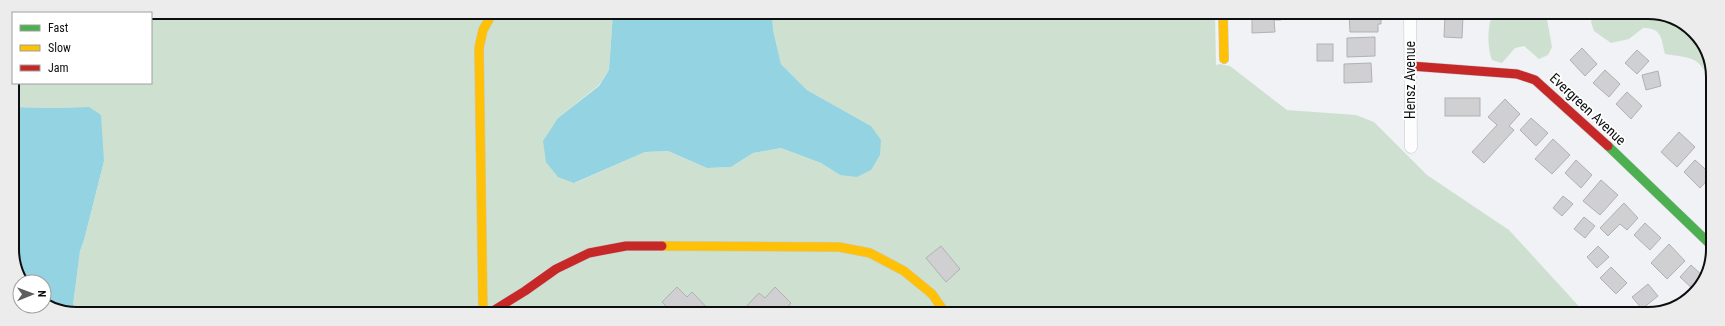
<svg xmlns="http://www.w3.org/2000/svg" width="1725" height="326" viewBox="0 0 1725 326" font-family="'Roboto Condensed',sans-serif">
	<rect width="100%" height="100%" fill="#f0f2f5"/>
	<!-- green -->
	<g fill="#cee1d0">
		<path d="M77,12h536l-4,58 -10,15 -41,33 17,65 70,-31 23,-1 39,17 24,-1 22,-14 28,-5 40,15 19,12 31,-49 -64,-36 -26,-26 -8,-34 -1,-18h443l1,53 4,-1 10,2 57,44 69,5 18,7 53,53 82,55 77,84 -1514,-1 8,-62 4,-11 20,-79 -15,-54 -37,1 -40,-1v-31l1,-2v9h138v-70h-77z"/>
		<path d="M1493,13h39l15,6 5,28 -4,8 -9,4 -15,-13 -9,2 -13,15 -10,-3c-5,-14 -5,-33 1,-47z"/>
		<path d="M1595,13h62l37,18 18,33v17c-17,-26 -17,-22 -47,-27 -4,-16 -3,-26 -22,-26l-14,11 -18,4 -17,-12 -3,-9z"/>
	</g>
	<!-- water -->
	<g fill="#94d3e1">
		<path d="M613,12h159l1,18 8,34 26,26 64,36 10,14 -1,15 -9,15 -14,7 -17,-2 -19,-12 -40,-15 -28,5 -22,14 -24,1 -39,-17 -23,1 -71,31 -16,-6 -12,-15 -3,-21 15,-23 41,-32 10,-16z"/>
		<path d="M12,107l40,1 37,-1 12,8 3,46 -20,79 -4,11 -8,62h-4l-24,-11v-20h-20l-10,-16z"/>
	</g>
	<!-- building -->
	<g fill="#d0cfd1" stroke="#b1b1b3">
		<path d="M1257,12h24v8h-7l1,12 -23,1v-14h5z"/>
		<path d="M1349,12h32v12h-3v8h-28z"/>
		<path d="M1445,16h18l-1,22 -18,-1z"/>
		<path d="M1375,37v19l-28,1v-19z"/>
		<rect x="1317" y="44" width="16" height="17"/>
		<path d="M1582,48l15,16 -12,12 -15,-16z"/>
		<path d="M1637,50l12,11 -12,13 -12,-11z"/>
		<path d="M1371,63l1,19 -28,1v-19z"/>
		<path d="M1605,70l15,14 -11,13 -16,-14z"/>
		<path d="M1658,71l3,15 -15,4 -4,-15z"/>
		<path d="M1627,92l15,14 -11,13 -15,-15z"/>
		<rect x="1445" y="98" width="35" height="18"/>
		<path d="M1505,99l15,15 -11,12 5,4 -30,33 -12,-11 25,-27 -9,-8z"/>
		<path d="M1531,118l17,15 -12,13 -16,-16z"/>
		<path d="M1679,132l16,15 -18,20 -16,-15z"/>
		<path d="M1553,139l17,16 -18,19 -17,-15z"/>
		<path d="M1576,160l16,15 -11,13 -16,-15z"/>
		<path d="M1695,160l17,15 -12,13 -16,-16z"/>
		<path d="M1601,180l17,15 -18,20 -17,-14z"/>
		<path d="M1712,187v12l-6,-5z"/>
		<path d="M1563,196l10,8 -11,12 -9,-8z"/>
		<path d="M1624,203l14,15 -11,12 -7,-6 -12,12 -8,-8z"/>
		<path d="M1584,217l11,9 -10,12 -11,-9z"/>
		<path d="M1645,223l16,15 -11,12 -16,-15z"/>
		<path d="M1669,244l16,17 -18,18 -16,-16z"/>
		<path d="M941,246l19,23 -14,13 -20,-24z"/>
		<path d="M1598,246l11,11 -12,11 -10,-11z"/>
		<path d="M1691,265l12,11 -8,15 -15,-14z"/>
		<path d="M1611,267l16,16 -11,11 -16,-16z"/>
		<path d="M1648,284l10,12 -16,13 -10,-12z"/>
		<path d="M677,287l10,10 5,-5 21,22h-42l1,-2 -10,-10z"/>
		<path d="M775,287l16,16 -10,11h-42l20,-21 6,5z"/>
		<rect x="723" y="310" width="7" height="4"/>
	</g>
	<g fill="none" stroke-linecap="round" stroke-linejoin="round">
		<!-- street casing -->
		<g stroke="#c8cacd" stroke-width="13">
			<path id="street" d="M1410,12l1,135"/>
		</g>
		<!-- fast casing -->
		<g stroke="#c8cacd" stroke-width="10">
			<path id="fast" d="M1608,146l104,100"/>
		</g>
		<!-- slow casing -->
		<g stroke="#c8cacd" stroke-width="10">
			<g id="slow">
				<path d="M1223,12l1,47"/>
				<path d="M662,246l177,1 31,6 34,18 28,23 14,20"/>
				<path d="M483,314l-4,-266 4,-18 10,-18"/>
			</g>
		</g>
		<!-- jam casing -->
		<g stroke="#c8cacd" stroke-width="10">
			<g id="jam">
				<path d="M1411,66l106,8 18,6 73,66"/>
				<path d="M488,314l37,-23 31,-22 33,-16 37,-7h36"/>
			</g>
		</g>
		<!-- street -->
		<use href="#street" stroke="#fdfdfe" stroke-width="12"/>
		<!-- fast -->
		<use href="#fast" stroke="#4caf50" stroke-width="9"/>
		<!-- slow -->
		<use href="#slow" stroke="#ffc107" stroke-width="9"/>
		<!-- jam -->
		<use href="#jam" stroke="#c62828" stroke-width="9"/>
	</g>
	<g text-anchor="middle" stroke-width="3.5" stroke-linejoin="round" paint-order="stroke">
		<!-- street labels -->
		<g font-size="14" fill="#0c0e0f" stroke="#fff">
			<text transform="translate(1410 80) rotate(-90)" y="5">Hensz Avenue</text>
			<text transform="translate(1588 109) rotate(43)" y="5">Evergreen Avenue</text>
		</g>
	</g>
	<!-- crop -->
	<path d="M0 0H1725V326H0ZM77 19H1648A58 58 0 0 1 1706 77V249A58 58 0 0 1 1648 307H77A58 58 0 0 1 19 249V77A58 58 0 0 1 77 19Z" fill="#ececec" fill-rule="evenodd"/>
	<path fill="none" stroke="#0c0e0f" stroke-width="2" d="M77 19H1648A58 58 0 0 1 1706 77V249A58 58 0 0 1 1648 307H77A58 58 0 0 1 19 249V77A58 58 0 0 1 77 19Z"/>
	<!-- legend -->
	<rect x="12" y="12" width="140" height="72" fill="#ffffff" stroke="#9e9f9f"/>
	<rect x="20" y="25" width="20" height="6" fill="#4caf50" stroke="#9e9f9f"/>
	<text x="48" y="32" font-size="12" fill="#0c0e0f">Fast</text>
	<rect x="20" y="45" width="20" height="6" fill="#ffc107" stroke="#9e9f9f"/>
	<text x="48" y="52" font-size="12" fill="#0c0e0f">Slow</text>
	<rect x="20" y="65" width="20" height="6" fill="#c62828" stroke="#9e9f9f"/>
	<text x="48" y="72" font-size="12" fill="#0c0e0f">Jam</text>
	<!-- north arrow -->
	<g transform="translate(32 294) rotate(89)"><circle r="19" fill="#ffffff" stroke="#9e9f9f"/>
	<path d="M0-3L7 15L0 10L-7 15Z" fill="#5c5e60"/>
	<text y="-6" font-size="11" font-weight="bold" text-anchor="middle" fill="#0c0e0f">N</text>
	</g>
</svg>
